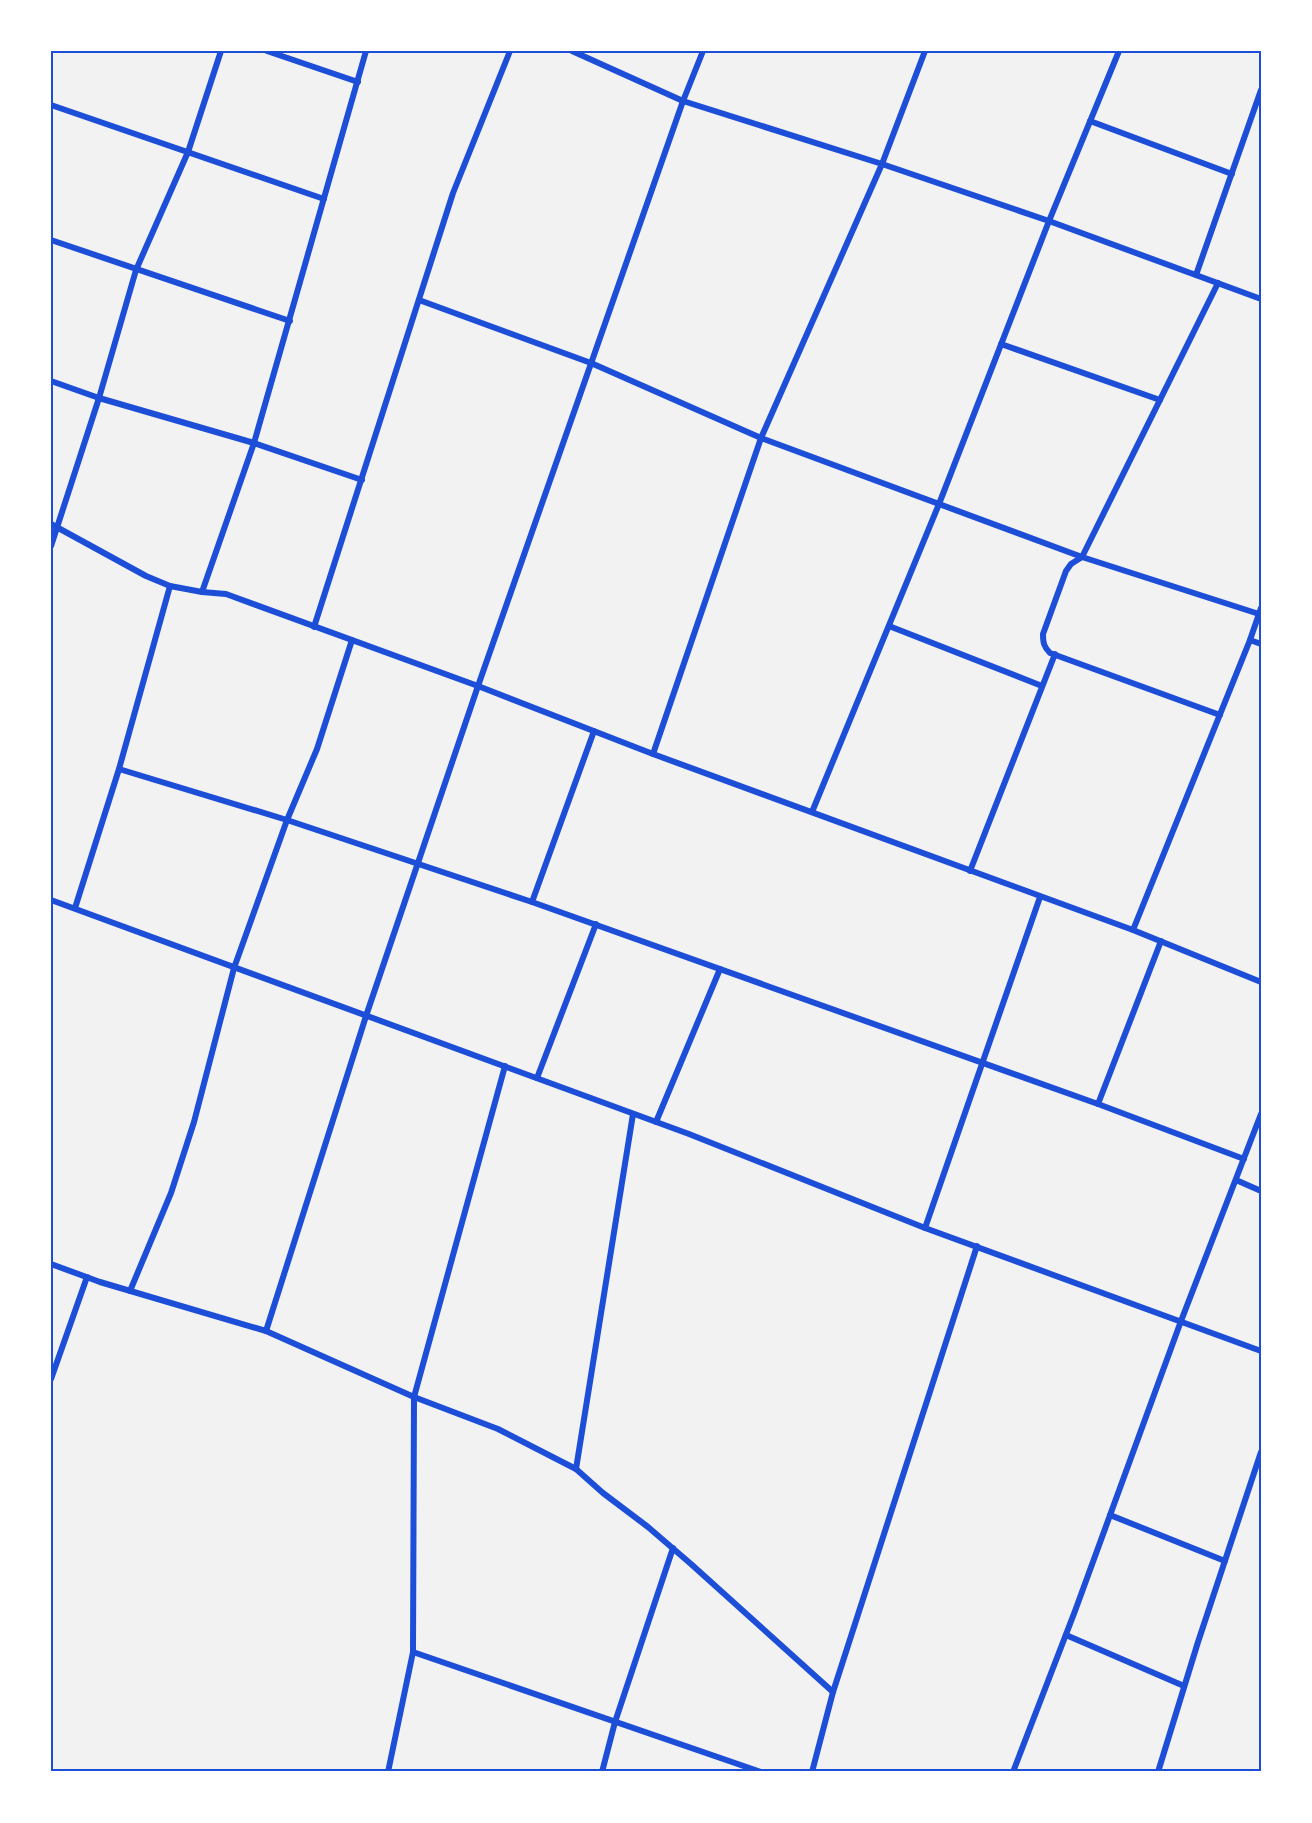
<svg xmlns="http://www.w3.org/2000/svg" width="1312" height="1823" viewBox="0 0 1312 1823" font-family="Roboto,sans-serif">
	<rect width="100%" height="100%" fill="#f2f2f2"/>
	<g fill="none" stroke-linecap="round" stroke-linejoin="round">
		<!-- minor -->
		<g stroke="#1d4ed8" stroke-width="6">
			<path d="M267,51l91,31"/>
			<path d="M572,51l111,50 199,63 167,57 212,78"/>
			<path d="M51,105l273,94"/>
			<path d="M1090,121l142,53"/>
			<path d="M51,240l239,81"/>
			<path d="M1196,275l65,-185"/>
			<path d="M1218,283l-136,274 -11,7 -5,7 -23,63c0,9 1,13 7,19l170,62"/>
			<path d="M419,300l172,63 170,75 321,119 177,57"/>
			<path d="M1001,344l159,56"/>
			<path d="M51,381l48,17 155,45 108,37"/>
			<path d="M51,524l95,52 24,10 32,6 24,2 252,92 175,68 480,176 128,52"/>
			<path d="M51,546l48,-148 37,-128 52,-118 33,-101"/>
			<path d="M202,592l52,-149 112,-392"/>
			<path d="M889,626l153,60"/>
			<path d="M314,627l139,-434 57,-142"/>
			<path d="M1250,640l11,4"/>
			<path d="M653,754l108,-316 121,-274 43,-113"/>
			<path d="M119,769l168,51 245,82 566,202 146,55"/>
			<path d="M812,812l127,-308 110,-283 70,-170"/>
			<path d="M970,871l85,-217"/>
			<path d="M51,900l638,234 236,94 336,123"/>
			<path d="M532,902l62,-171"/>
			<path d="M75,908l44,-139 51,-183"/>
			<path d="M1133,930l117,-290 11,-32"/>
			<path d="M537,1078l59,-154"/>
			<path d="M1098,1104l63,-163"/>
			<path d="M656,1122l64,-153"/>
			<path d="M1236,1180l25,11"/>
			<path d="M925,1228l115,-331"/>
			<path d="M51,1264l49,18 166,49 148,66 84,32 78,40 27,24 45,34 43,37 142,128"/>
			<path d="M130,1291l41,-98 23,-71 40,-154 53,-148 30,-71 35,-109"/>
			<path d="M266,1331l100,-315 112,-330 205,-585 20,-50"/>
			<path d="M51,1379l36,-102"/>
			<path d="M576,1469l57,-355"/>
			<path d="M1110,1515l115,46"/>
			<path d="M1066,1635l118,51"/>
			<path d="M413,1652l348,120"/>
			<path d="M388,1772l25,-120 1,-255 91,-331"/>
			<path d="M602,1772l13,-50 58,-174"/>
			<path d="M812,1772l21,-80 144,-446"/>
			<path d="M1013,1772l62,-161 106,-290 80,-207"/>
			<path d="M1158,1772l40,-130 63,-190"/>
		</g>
	</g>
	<!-- border -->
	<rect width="1312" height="1823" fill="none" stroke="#ffffff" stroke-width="105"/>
	<rect x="52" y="52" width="1208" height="1718" fill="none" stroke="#1d4ed8" stroke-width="2"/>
</svg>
